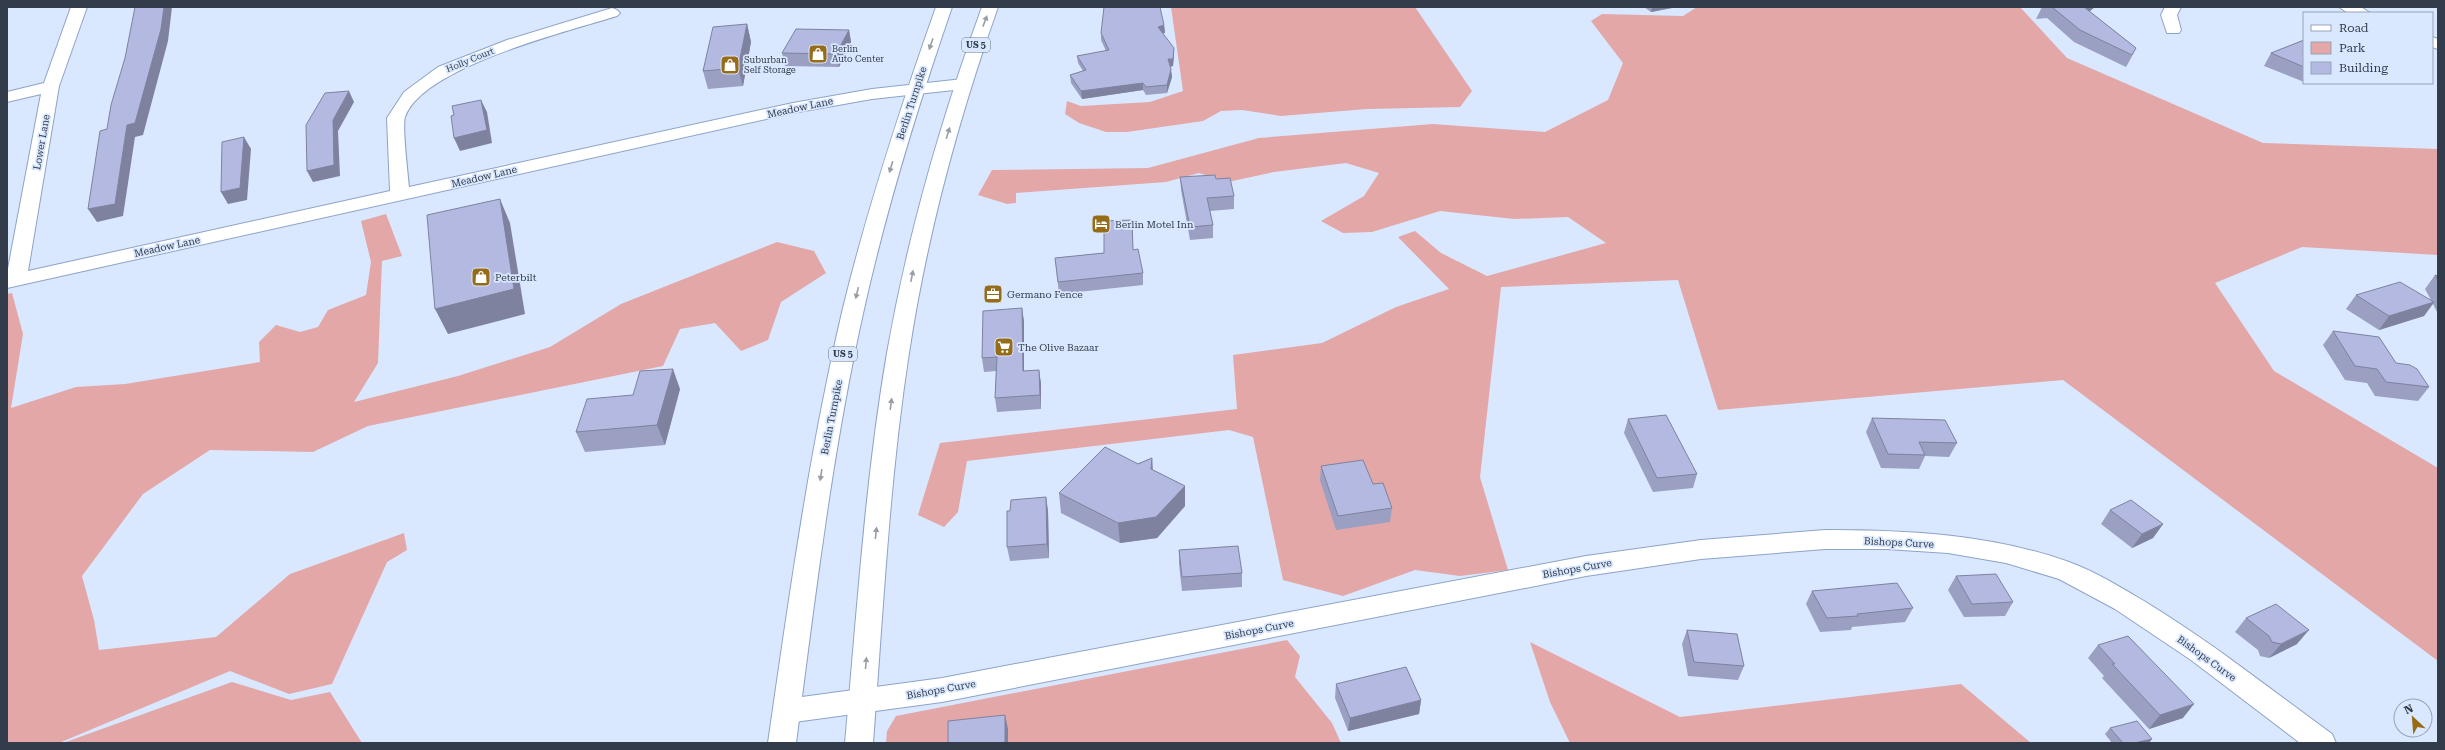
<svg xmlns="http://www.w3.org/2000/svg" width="2445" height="750" viewBox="0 0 2445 750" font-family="'Roboto Serif',serif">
	<rect width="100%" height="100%" fill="#d9e8ff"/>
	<!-- green -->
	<g fill="#e3a7a7">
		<path d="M1171,7h244l57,84 -12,16 -93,2 -86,7 -39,-6 -21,1 -18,10 -76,11h-21l-27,-9 -14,-9 2,-13 14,5 69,-4 33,-11z"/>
		<path d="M1697,7h323l47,51 196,85 175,6v106l-136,-8 -87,36 59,88 164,97v193l-375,-281 -345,30 -40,-130 -177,7 -21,190 28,93 -48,6 -45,-6 -72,26 -60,-16 -30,-143 -24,-7 -262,31 -9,51 -14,15 -26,-12 22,-72 297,-34 -4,-54 89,-12 74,-36 53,-18 -51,-52 17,-6 26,22 46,23 119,-33 -38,-26 -54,2 -74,-8 -68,21 -29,1 -22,-12 43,-25 15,-23 -33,-10 -72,9 -46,10 -29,-9 -33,9 -150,11v10l-9,1 -29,-9 14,-25 156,-2 111,-30 174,-14 112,8 63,-32 15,-37 -32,-42 11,-7 81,2z"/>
		<path d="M386,214l16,42 -20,5 -4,102 -24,39 104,-26 92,-29 71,-43 156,-62 37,9 12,22 -45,29 -13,38 -27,11 -26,-28 -35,6 -17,37 -295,60 -55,26 -103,-2 -67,44 -61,82 12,44 5,30 117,-13 74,-63 114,-41 3,17 -20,12 -55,122 -43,10 -59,-23 -171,72h-52v-449l5,-1 11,41 -12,74 65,-21 49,-3 135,-22 -1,-20 17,-17 24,7 18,-5 10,-17 38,-15 5,-33 -10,-41z"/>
		<path d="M1287,640l13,16 -5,21 37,46 9,20h-455l1,-12 9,-15z"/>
		<path d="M1530,642l150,75 281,-33 70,59h-461l-20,-41z"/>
		<path d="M232,682l59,18 39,-8 32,51h-299z"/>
	</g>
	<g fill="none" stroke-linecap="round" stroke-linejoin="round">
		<!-- minor casing -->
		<g stroke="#8da3c7" stroke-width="2">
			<g id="minor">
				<path d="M71,7h16l-28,79 -31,185 362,-80 -3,-73 17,-26 34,-25 69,-27 105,-32 5,2 3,3 -3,3c-48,15 -195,51 -212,101 -3,9 3,58 4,70l384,-84 79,-14 91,-10 6,1 2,4 -2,4 -6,1 -91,10 -79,14 -786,175v-14l34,-180 -34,8v-10l37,-9z"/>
				<path d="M2165,7h16l-4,8 4,15 -2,3h-12l-6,-18z"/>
				<path d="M2339,7h22l9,6h-22z"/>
				<path d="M2432,37l6,2v10l-6,-2z"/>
				<path d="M1825,530c83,0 165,4 244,32 27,10 51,25 75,39 66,40 126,88 188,133l4,9h-36l-109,-83 -76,-51 -56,-30 -53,-16 -58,-10 -61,-4h-62l-124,10 -115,17 -644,126 -155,21 -10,-4 -4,-8 4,-8 10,-4 155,-21 644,-122 115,-16z"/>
			</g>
		</g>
		<!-- highway casing -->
		<g stroke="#8da3c7" stroke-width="2">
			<g id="highway">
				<path d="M936,7h16c-34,99 -65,199 -88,302 -32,143 -49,289 -68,434h-28c21,-145 41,-291 75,-435 25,-102 58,-202 93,-301z"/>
				<path d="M982,7h16c-40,113 -71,228 -89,346 -20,129 -26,260 -36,390h-28c12,-130 20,-262 42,-390 21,-119 54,-234 95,-346z"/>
			</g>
		</g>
		<!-- minor -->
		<use href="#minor" fill="#fff" fill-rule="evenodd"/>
		<!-- highway -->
		<use href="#highway" fill="#fff" fill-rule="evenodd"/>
	</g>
	<!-- wall -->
	<g fill="#9b9fc2">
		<path d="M1644,7h33l-26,5z"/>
		<path d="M2042,7h53l-6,4 47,37 -6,12 -4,7 -52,-25 -27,-24 -11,1z"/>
		<path d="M747,24l4,18 -8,44 -35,3 -5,-18z"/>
		<path d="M1164,25l1,8h-2l11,22 -1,11 -3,1 2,10 -5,16 -21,2 -3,-5 -61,9 -11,-16 -1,-8 13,-4 -5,-8 -1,-7 29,-5 -5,-11v-7z"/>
		<path d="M849,30l2,12 -12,25 -54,-1 -3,-13z"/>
		<path d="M2304,40v42l-40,-16 7,-13z"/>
		<path d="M1180,177l54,19v13l-24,2 3,14v13l-23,2 -9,-50z"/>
		<path d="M1132,220l1,29 10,24v12l-84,9 -4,-36 49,-5z"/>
		<path d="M2435,275l3,1v36h-1l-4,-8 -9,12 -45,14 -33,-21 10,-14 75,5 -6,-11z"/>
		<path d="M1022,308l2,14v49l15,-1 2,14v25l-44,3 -2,-14 1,-27 -12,1 -2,-14z"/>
		<path d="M2333,331l63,32 33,24 -11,14 -43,-5 -8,-13 -22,-3 -22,-35z"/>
		<path d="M680,389l-15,56 -80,7 -9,-20 57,-37z"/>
		<path d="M1872,418l85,25 -8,14 -24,-1 -6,13 -38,-1 -15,-36z"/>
		<path d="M1628,419l69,55 -4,14 -40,4 -29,-59z"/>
		<path d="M1152,458l1,12 32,16v20l-28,32 -37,5 -59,-30 -2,-20z"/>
		<path d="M1321,466l52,18 19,24 -2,14 -54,8 -16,-50z"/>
		<path d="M1046,497l2,14 1,47 -39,3 -3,-14 3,-36z"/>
		<path d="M2110,510l53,14 -10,14 -21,10 -31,-24z"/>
		<path d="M1179,550l63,23v14l-60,4 -3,-27z"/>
		<path d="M1956,576l57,26 -8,14 -41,1 -16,-27z"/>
		<path d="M1812,591l101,17 -8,14 -53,5 -1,3 -31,2 -14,-28z"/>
		<path d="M2246,618l51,26 -28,14 -9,-2 -2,-6 -23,-18z"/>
		<path d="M1687,630l57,36 -6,14 -50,-4 -6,-32z"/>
		<path d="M2098,645l85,73 -34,11 -47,-51 2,-2 -16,-18z"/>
		<path d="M1336,684l85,16 -2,14 -71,17 -13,-33z"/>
		<path d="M2110,728l39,15h-37l-7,-9z"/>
	</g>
	<!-- shaded-wall -->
	<g fill="#7e829e">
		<path d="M164,7h8l-4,34 -25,94 -8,2 -12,79 -26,6 -9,-13 39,-84z"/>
		<path d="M1652,7h25l-26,5z"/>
		<path d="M2087,7h8l-11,9z"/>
		<path d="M747,24l4,18 -8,44 -5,-18z"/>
		<path d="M1164,25l1,8 -7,1v-7z"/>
		<path d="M849,30l2,12 -12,25 -3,-13z"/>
		<path d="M1174,48v7l-1,11 -5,1v-8z"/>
		<path d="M1171,69l1,8 -5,16v-8z"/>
		<path d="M1143,83v7l-61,9 -1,-8z"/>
		<path d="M349,91l5,11 -16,29 2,45 -27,6 -6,-11 26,-51z"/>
		<path d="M481,100l6,12 5,31 -32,8 -6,-13z"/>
		<path d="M244,137l7,12 -4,51 -19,4 -7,-12z"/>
		<path d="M500,199l10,24 15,91 -77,20 -13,-25z"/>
		<path d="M2434,302l-10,14 -45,14 10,-14z"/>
		<path d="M1022,308l2,14v63l-1,-14z"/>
		<path d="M673,369l7,20 -15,56 -8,-20z"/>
		<path d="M1039,370l2,14v25l-1,-14z"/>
		<path d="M1152,458l1,20 -2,-9z"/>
		<path d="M1185,486v20l-28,32 -37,5 -2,-20z"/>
		<path d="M1046,497l2,14 1,47 -2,-14z"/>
		<path d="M2163,524l-10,14 -21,10 10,-14z"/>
		<path d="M2309,630l-12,14 -28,14 12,-14z"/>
		<path d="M1421,700l-2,14 -71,17 2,-13z"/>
		<path d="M2194,704l-11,14 -34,11 11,-14z"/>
		<path d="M1005,715l3,14v14h-3z"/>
		<path d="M2152,739l-3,4h-15z"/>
	</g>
	<!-- building -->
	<g fill="#b4b9e2" stroke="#7e829e">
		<path d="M135,7h29l-3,22 -26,94 -8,2 -12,79 -27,5 12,-78 7,-2 4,-24 14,-47z"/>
		<path d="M1104,7h56l4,18 -6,2 16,21 -1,11h-5l3,10 -4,16 -21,2 -3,-4 -62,8 -11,-16 16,-5 -9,-14 32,-6 -8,-17z"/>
		<path d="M2052,7h32l52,41 -4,7 -52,-25z"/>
		<path d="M747,24l-9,44 -35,3 10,-44z"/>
		<path d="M796,29l53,1 -13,24 -54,-1z"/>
		<path d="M2304,40v27l-33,-14z"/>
		<path d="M349,91l-16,29 1,45 -27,6 -1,-46 19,-32z"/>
		<path d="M481,100l6,30 -33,8 -3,-22 3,-1 -2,-9z"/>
		<path d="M244,137l-4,51 -19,4 1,-50z"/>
		<path d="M1215,175l1,4 14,-1 4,18 -27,2 6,27 -23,2 -10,-50z"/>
		<path d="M500,199l14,90 -79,20 -8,-94z"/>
		<path d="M1132,220l1,30 5,-1 5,24 -85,9 -3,-24 49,-5v-32z"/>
		<path d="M2435,275l3,1v4z"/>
		<path d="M2400,282l34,20 -45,14 -33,-21z"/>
		<path d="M1022,308l1,63 16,-1 1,25 -45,3 2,-41 -15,1 1,-47z"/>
		<path d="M2333,331l46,6 17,26 14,2 7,4 12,18 -43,-5 -9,-13 -22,-3z"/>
		<path d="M673,369l-16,56 -81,7 11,-33 46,-4 7,-24z"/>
		<path d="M1666,415l31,59 -40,4 -29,-59z"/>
		<path d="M1872,418l73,2 12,23 -38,-1 6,13 -37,-1z"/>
		<path d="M1105,447l33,17 14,-6 -1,11 34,17 -29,31 -38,6 -59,-30z"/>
		<path d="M1363,460l10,24 10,-1 9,25 -54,8 -17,-50z"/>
		<path d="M1046,497l1,47 -40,3v-36h3l1,-11z"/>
		<path d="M2131,500l32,24 -21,10 -32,-24z"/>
		<path d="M1238,546l4,27 -60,4 -3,-27z"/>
		<path d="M1996,574l17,28 -41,2 -16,-28z"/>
		<path d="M1897,583l16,25 -56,6 1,2 -31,2 -15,-27z"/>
		<path d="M2276,604l33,26 -28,14 -9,-2 -3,-6 -23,-18z"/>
		<path d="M1687,630l50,4 7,32 -50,-4z"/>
		<path d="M2128,636l66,68 -34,11 -48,-51h3l-17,-19z"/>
		<path d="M1406,667l15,33 -71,18 -14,-34z"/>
		<path d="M1005,715v28h-57v-22z"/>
		<path d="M2137,721l15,18 -18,4h-11l-13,-15z"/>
	</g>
	<!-- one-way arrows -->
	<defs><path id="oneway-solid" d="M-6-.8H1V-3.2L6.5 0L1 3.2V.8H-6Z"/></defs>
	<g fill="#999ea5">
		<use href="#oneway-solid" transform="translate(985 21) rotate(-70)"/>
		<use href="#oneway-solid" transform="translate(931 44) rotate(109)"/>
		<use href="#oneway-solid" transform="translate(948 133) rotate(-73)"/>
		<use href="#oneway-solid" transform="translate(891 167) rotate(107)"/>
		<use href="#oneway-solid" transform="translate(912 276) rotate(-79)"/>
		<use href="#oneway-solid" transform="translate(857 293) rotate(103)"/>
		<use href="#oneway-solid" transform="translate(891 404) rotate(-82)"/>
		<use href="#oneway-solid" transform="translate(821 475) rotate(99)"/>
		<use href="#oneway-solid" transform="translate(876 533) rotate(-84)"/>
		<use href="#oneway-solid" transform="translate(866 663) rotate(-85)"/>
	</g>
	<!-- icons -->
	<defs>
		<g id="shop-square" transform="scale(1)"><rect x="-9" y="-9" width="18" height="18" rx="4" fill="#966c18" stroke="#d9e8ff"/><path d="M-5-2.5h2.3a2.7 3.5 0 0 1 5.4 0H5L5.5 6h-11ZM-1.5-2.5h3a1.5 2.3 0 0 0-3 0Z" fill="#fff"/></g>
		<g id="hotel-square" transform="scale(1)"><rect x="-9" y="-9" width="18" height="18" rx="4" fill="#966c18" stroke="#d9e8ff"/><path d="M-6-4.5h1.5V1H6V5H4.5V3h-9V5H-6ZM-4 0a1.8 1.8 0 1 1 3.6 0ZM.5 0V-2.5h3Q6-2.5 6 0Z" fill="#fff"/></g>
		<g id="office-square" transform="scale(1)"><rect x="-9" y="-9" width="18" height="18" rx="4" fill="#966c18" stroke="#d9e8ff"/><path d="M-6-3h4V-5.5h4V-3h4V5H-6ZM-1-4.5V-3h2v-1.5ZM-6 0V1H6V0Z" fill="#fff"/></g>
		<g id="supermarket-square" transform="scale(1)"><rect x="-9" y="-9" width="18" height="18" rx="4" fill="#966c18" stroke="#d9e8ff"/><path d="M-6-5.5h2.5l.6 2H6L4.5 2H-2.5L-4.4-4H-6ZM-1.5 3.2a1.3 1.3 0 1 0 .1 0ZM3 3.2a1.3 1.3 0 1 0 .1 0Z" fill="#fff"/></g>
	</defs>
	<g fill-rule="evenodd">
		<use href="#shop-square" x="818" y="54"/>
		<use href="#shop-square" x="730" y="65"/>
		<use href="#hotel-square" x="1101" y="224"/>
		<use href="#shop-square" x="481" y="277"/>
		<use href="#office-square" x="993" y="294"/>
		<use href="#supermarket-square" x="1004" y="347"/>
	</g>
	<g text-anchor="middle" stroke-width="3.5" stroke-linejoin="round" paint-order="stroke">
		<!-- shield labels -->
		<g fill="#d9e8ff" stroke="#657081" stroke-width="1">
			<rect x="962" y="38" width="28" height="14" rx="3"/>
			<rect x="829" y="347" width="28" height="14" rx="3"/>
		</g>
		<g font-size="9" font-weight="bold" fill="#333c4b">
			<text x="976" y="48">US 5</text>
			<text x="843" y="357">US 5</text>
		</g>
		<!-- far-poi labels -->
		<g font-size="9" fill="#333c4b" stroke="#d9e8ff" text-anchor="start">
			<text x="832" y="52">Berlin<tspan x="832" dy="10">Auto Center</tspan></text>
			<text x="744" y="63">Suburban<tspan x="744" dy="10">Self Storage</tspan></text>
		</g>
		<!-- far-street labels -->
		<g font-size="9" fill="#333c4b" stroke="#d9e8ff">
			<text transform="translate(470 60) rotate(-22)" y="3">Holly Court</text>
		</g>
		<!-- street labels -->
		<g font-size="10" fill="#333c4b" stroke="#d9e8ff">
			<text transform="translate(911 103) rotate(-72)" y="4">Berlin Turnpike</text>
			<text transform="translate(800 107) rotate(-12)" y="4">Meadow Lane</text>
			<text transform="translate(41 142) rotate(-80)" y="4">Lower Lane</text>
			<text transform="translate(484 176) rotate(-13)" y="4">Meadow Lane</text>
			<text transform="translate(167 246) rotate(-12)" y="4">Meadow Lane</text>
			<text transform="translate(831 417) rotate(-79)" y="4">Berlin Turnpike</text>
			<text transform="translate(1899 542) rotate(3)" y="4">Bishops Curve</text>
			<text transform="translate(1577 568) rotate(-10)" y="4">Bishops Curve</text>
			<text transform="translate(1259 629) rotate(-11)" y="4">Bishops Curve</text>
			<text transform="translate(2207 658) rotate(36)" y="4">Bishops Curve</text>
			<text transform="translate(941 689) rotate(-10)" y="4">Bishops Curve</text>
		</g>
		<!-- poi labels -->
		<g font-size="10" fill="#333c4b" stroke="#d9e8ff" text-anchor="start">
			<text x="1115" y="228">Berlin Motel Inn</text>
			<text x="495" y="281">Peterbilt</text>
			<text x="1007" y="298">Germano Fence</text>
			<text x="1018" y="351">The Olive Bazaar</text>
		</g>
	</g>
	<!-- border -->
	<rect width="2445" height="750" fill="none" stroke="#333c4b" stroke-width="16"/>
	<!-- legend -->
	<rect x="2303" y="12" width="130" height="72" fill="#d9e8ff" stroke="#97a3b7"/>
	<rect x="2311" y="25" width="20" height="6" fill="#ffffff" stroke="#97a3b7"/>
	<text x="2339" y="32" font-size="12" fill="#333c4b">Road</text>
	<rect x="2311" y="42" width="20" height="12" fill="#e3a7a7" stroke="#97a3b7"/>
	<text x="2339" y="52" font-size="12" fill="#333c4b">Park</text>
	<rect x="2311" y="62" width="20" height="12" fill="#b4b9e2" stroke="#97a3b7"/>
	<text x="2339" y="72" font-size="12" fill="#333c4b">Building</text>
	<!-- north arrow -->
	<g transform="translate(2413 718) rotate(334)"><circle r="19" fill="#d9e8ff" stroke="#97a3b7"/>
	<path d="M0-3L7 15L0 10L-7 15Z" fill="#966c18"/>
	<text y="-6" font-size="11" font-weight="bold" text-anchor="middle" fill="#333c4b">N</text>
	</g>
</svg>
